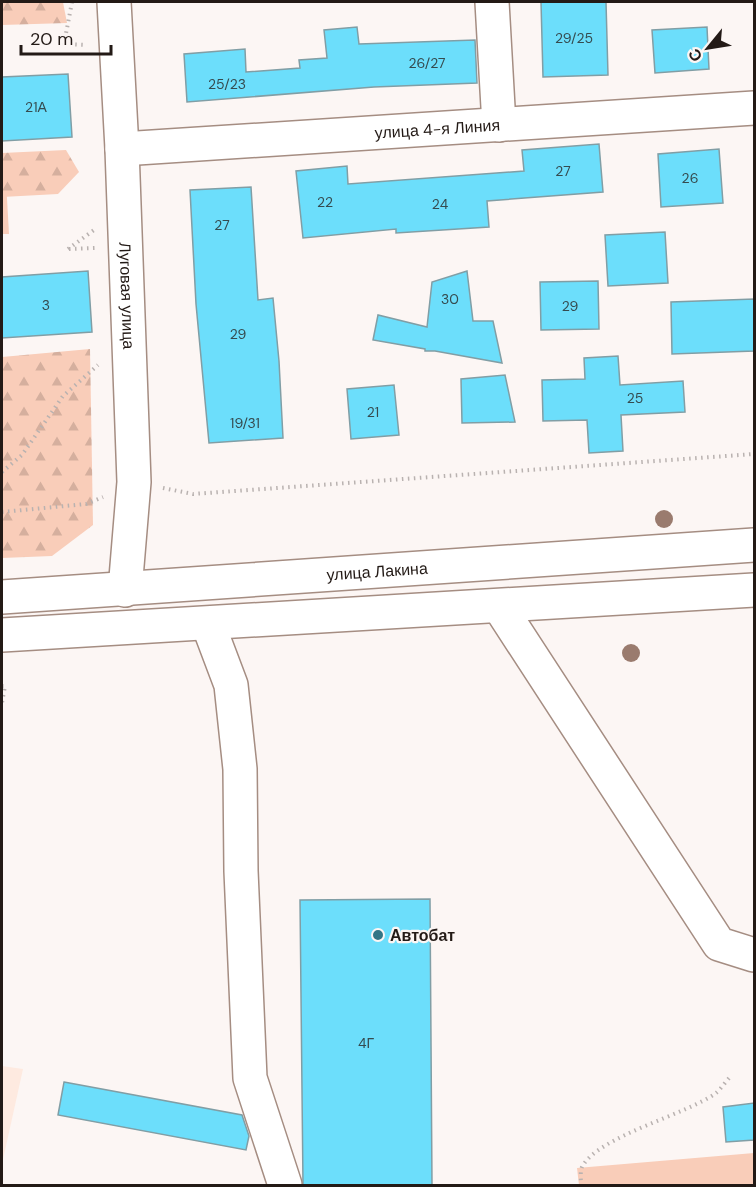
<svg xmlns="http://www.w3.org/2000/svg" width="756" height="1187" viewBox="0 0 756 1187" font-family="'DM Sans',sans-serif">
	<defs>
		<pattern id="forest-firs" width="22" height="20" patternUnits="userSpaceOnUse" patternTransform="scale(1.5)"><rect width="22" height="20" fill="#f9cdb9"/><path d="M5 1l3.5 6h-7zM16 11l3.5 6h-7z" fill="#d5af9e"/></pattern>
	</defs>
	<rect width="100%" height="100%" fill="#fcf6f4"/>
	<!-- built -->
	<path fill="#feeae0" d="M2,1066l21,3 -21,95z"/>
	<!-- green -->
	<g fill="#f9cdb9">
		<path d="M2,181h4l3,53h-7z"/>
		<path d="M754,1153v32h-175l-2,-17z"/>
	</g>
	<!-- forest -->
	<g fill="url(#forest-firs)">
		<path d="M2,2h61l4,21 -65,2z"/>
		<path d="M66,150l13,22 -21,22 -56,3v-44z"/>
		<path d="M90,349l3,176 -41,31 -50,2v-201z"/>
	</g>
	<!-- building -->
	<g fill="#6cdefb" stroke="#819ea5" stroke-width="1.5">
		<path d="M541,2h65l2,73 -65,2z"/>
		<path d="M357,27l2,17 116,-4 2,43 -103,4 -187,15 -3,-48 61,-5 1,23 54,-4 -1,-8 28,-2 -3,-28z"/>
		<path d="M707,27l2,42 -54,4 -3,-43z"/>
		<path d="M68,74l4,63 -70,4v-64z"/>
		<path d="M599,144l4,48 -116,9 2,26 -93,6v-4l-93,9 -7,-67 51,-5 1,18 176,-13 -2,-21z"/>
		<path d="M719,149l4,54 -62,4 -3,-53z"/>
		<path d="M251,187l7,113 15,-2 6,63 4,77 -74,5 -13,-139 -6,-114z"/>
		<path d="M665,232l3,51 -60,3 -3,-51z"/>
		<path d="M88,271l4,61 -90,6v-61z"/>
		<path d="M467,271l6,50h20l9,42 -67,-12h-10v-2l-52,-9 5,-25 49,12 5,-45z"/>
		<path d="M598,281l1,48 -58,1 -1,-48z"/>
		<path d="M754,299v52l-82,3 -1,-52z"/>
		<path d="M618,356l2,29 63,-4 2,31 -64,3 2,36 -34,2 -2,-33 -44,1 -1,-41 43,-1 -1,-21z"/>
		<path d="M505,375l10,47 -53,1 -1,-44z"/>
		<path d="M394,385l5,50 -48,4 -4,-50z"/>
		<path d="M430,899l2,286h-129l-3,-285z"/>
		<path d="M64,1082l178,33 7,21 -3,14 -188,-35z"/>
		<path d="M754,1103v37l-28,2 -3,-35z"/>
	</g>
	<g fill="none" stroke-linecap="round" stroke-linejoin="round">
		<!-- minor casing -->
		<g stroke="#a58d82" stroke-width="36">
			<g id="minor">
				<path id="s1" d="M114,2l8,147 12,333 -9,108"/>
				<path d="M492,2l7,123"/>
				<path id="s2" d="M122,149l632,-41"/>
				<path d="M499,606l220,338 35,11"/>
				<path d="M208,624l23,61 9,84 1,102 9,207 35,107"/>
			</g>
		</g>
		<!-- highway casing -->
		<g stroke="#a58d82" stroke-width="36">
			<g id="highway">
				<path id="s3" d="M2,597l752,-52"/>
				<path d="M2,635l752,-45"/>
			</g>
		</g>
		<!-- path -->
		<g stroke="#b9b2b0" stroke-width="4" stroke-dasharray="1.5 4.5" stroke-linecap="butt">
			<path d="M72,2l-8,42 22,1"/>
			<path d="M68,249l26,-19"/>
			<path d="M69,249l26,-1"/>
			<path d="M2,472l20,-17 41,-59 35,-31"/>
			<path d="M163,488l30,6 561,-40"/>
			<path d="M2,512l84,-8 17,-7"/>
			<path d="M2,686h3l-3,17"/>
			<path d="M581,1186c0,-6 -1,-14 1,-19 16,-31 104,-52 134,-74 5,-4 10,-12 15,-17"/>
		</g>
		<!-- minor -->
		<use href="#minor" stroke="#fff" stroke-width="33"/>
		<!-- highway -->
		<use href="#highway" stroke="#fff" stroke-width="33"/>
	</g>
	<!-- trees -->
	<g fill="#9a7b6e">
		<circle cx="664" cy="519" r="9"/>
		<circle cx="631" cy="653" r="9"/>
	</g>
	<!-- markers -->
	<circle fill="#327585" stroke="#fcf6f4" stroke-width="2" cx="378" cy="935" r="6"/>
	<g text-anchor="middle" stroke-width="4.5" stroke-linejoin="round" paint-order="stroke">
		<!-- number labels -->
		<g font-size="14" fill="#354b4f">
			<text x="574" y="43">29/25</text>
			<text x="427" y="68">26/27</text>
			<text x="227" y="89">25/23</text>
			<text x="36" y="112">21А</text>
			<text x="563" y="176">27</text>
			<text x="690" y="183">26</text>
			<text x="325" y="207">22</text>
			<text x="440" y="209">24</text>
			<text x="222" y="230">27</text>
			<text x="450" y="304">30</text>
			<text x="46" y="310">3</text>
			<text x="570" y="311">29</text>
			<text x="238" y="339">29</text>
			<text x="635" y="403">25</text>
			<text x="373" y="417">21</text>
			<text x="245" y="428">19/31</text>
			<text x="366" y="1048">4Г</text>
		</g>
		<!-- street labels -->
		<g font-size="16" fill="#231a16" stroke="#fcf6f4">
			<text dy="6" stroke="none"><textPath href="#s2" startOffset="316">улица 4-я Линия</textPath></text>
			<text dy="6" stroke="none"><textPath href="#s1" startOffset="294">Луговая улица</textPath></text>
			<text dy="6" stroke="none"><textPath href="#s3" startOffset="376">улица Лакина</textPath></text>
		</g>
		<!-- poi labels -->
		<g font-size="16" font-weight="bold" fill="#231a16" stroke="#fcf6f4" text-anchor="start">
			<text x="390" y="941">Автобат</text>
		</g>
	</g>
	<!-- border -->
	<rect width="756" height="1187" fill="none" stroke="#231a16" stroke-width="6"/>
	<!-- north arrow -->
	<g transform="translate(708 48) rotate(240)" stroke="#fcf6f4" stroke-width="4.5" paint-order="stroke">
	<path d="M0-4.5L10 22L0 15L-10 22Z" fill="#231a16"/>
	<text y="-9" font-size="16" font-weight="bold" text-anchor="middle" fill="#231a16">С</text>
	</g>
	<!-- scale -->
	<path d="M21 45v9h90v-9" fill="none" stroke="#231a16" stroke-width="3"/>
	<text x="30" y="45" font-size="18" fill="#231a16" stroke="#fcf6f4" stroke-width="4.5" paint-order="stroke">20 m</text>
</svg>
